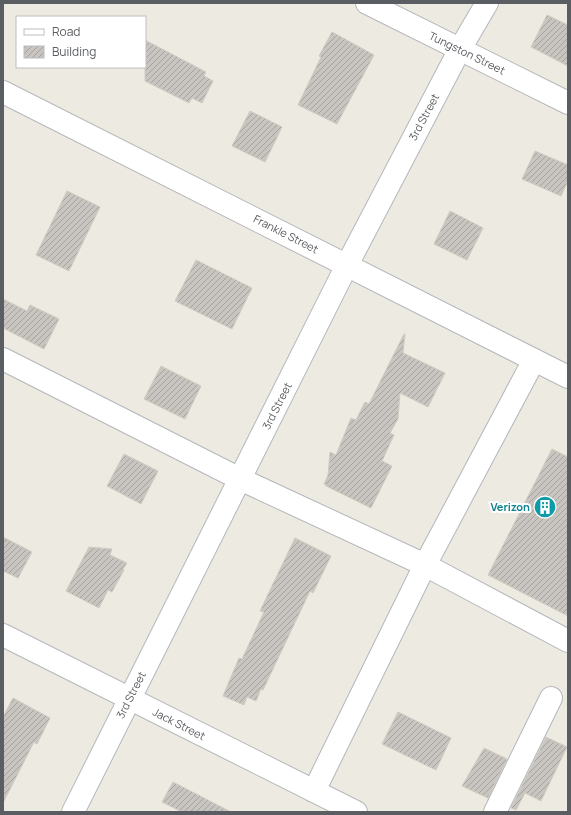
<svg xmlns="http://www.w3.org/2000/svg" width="571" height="815" viewBox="0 0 571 815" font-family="Manrope,sans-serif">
	<defs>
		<pattern id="building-hatch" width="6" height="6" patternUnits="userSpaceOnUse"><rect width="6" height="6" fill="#c8c4bf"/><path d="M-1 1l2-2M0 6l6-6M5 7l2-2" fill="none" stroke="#a5a29f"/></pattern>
	</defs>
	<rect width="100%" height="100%" fill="#eceae1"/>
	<!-- building -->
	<g fill="url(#building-hatch)" stroke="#d0ccc0">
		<path d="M547,15l21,10v41l-37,-19z"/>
		<path d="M332,32l42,23 -37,69 -39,-19 23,-48 -2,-1z"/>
		<path d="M145,40l61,32 -2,4 9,5 -11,22 -10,-5 -3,5 -44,-22z"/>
		<path d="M250,111l32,16 -17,35 -33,-16z"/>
		<path d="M535,151l33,14v16l-7,15 -39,-17z"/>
		<path d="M67,191l33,16 -31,64 -33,-16z"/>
		<path d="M450,211l33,17 -16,32 -33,-16z"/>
		<path d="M196,260l56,28 -20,41 -57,-28z"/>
		<path d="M3,299l24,12 3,-6 29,14 -15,30 -41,-21z"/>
		<path d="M404,334h1l-2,19 42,20 -17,34 -28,-14 -2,26 -8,14 4,2 -12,26 10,5 -21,42 -45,-22v-1l-2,-1 4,-9 2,-23 6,3 15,-37 5,2 9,-18 4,2z"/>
		<path d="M161,366l40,20 -16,33 -41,-20z"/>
		<path d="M552,449l16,8v159l-80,-41z"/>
		<path d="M124,454l34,17 -17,33 -34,-18z"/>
		<path d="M3,537l29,15 -14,26 -15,-7z"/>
		<path d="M295,538l36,18 -18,37 -3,-2 -47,99 -2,-1 -5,12 -9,-4 -3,8 -21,-9 16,-38 3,1 22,-47 -4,-1z"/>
		<path d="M89,547l23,2 -2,6 17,8 -4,6 1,1 -12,22 -4,-2 -9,18 -33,-17z"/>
		<path d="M13,698l37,20 -13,26 -3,-2 -31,61v-86z"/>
		<path d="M398,712l53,26 -15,32 -54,-26z"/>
		<path d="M546,737l21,10 -26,54 -16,-8 -9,17 -5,-2z"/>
		<path d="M484,748l23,11 -19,39 -26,-12z"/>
		<path d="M173,782l58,30h-49l-20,-10z"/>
	</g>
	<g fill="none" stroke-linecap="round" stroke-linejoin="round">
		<!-- minor casing -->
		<g stroke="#b4b7bb" stroke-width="24">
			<g id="minor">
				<path d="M367,3l201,100"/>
				<path d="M3,92l565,285"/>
				<path d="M3,359l237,120 185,86 143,76"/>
				<path d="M3,635l353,177"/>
				<path d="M314,791l111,-226 109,-205"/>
				<path d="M73,812l274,-547 113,-216 27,-46"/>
				<path d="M495,812l56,-114"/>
			</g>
		</g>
		<!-- minor -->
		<use href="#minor" stroke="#fff" stroke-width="22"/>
	</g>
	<!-- icons -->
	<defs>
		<g id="building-disc" transform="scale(1.15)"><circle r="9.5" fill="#0f9aa8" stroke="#fff"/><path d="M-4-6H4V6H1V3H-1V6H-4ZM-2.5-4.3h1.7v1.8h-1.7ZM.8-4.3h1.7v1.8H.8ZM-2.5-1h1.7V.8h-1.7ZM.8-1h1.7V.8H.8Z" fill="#fff"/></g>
	</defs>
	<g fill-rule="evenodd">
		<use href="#building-disc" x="545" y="507"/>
	</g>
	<g text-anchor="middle" stroke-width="4" stroke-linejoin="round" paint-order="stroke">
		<!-- street labels -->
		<g font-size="11" fill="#5a5d62" stroke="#fff">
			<text transform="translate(467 53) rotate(26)" y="4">Tungston Street</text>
			<text transform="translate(424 117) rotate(-62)" y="4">3rd Street</text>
			<text transform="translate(286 234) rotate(27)" y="4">Frankle Street</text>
			<text transform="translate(277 406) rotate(-63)" y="4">3rd Street</text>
			<text transform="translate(131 695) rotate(-63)" y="4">3rd Street</text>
			<text transform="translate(179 724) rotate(27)" y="4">Jack Street</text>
		</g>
		<!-- culture labels -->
		<g font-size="11" font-weight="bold" fill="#0d838f" stroke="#fff" text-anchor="end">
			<text x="530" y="511">Verizon</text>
		</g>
	</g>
	<!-- border -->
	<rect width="571" height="815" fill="none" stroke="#5a5d62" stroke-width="8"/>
	<!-- legend -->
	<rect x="16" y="16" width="130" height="52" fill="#ffffff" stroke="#bdbec0"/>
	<rect x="24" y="29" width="20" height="6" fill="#ffffff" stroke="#bdbec0"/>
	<text x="52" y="36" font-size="12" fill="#5a5d62">Road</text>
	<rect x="24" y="46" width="20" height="12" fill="url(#building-hatch)" stroke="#bdbec0"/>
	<text x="52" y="56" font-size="12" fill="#5a5d62">Building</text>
</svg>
